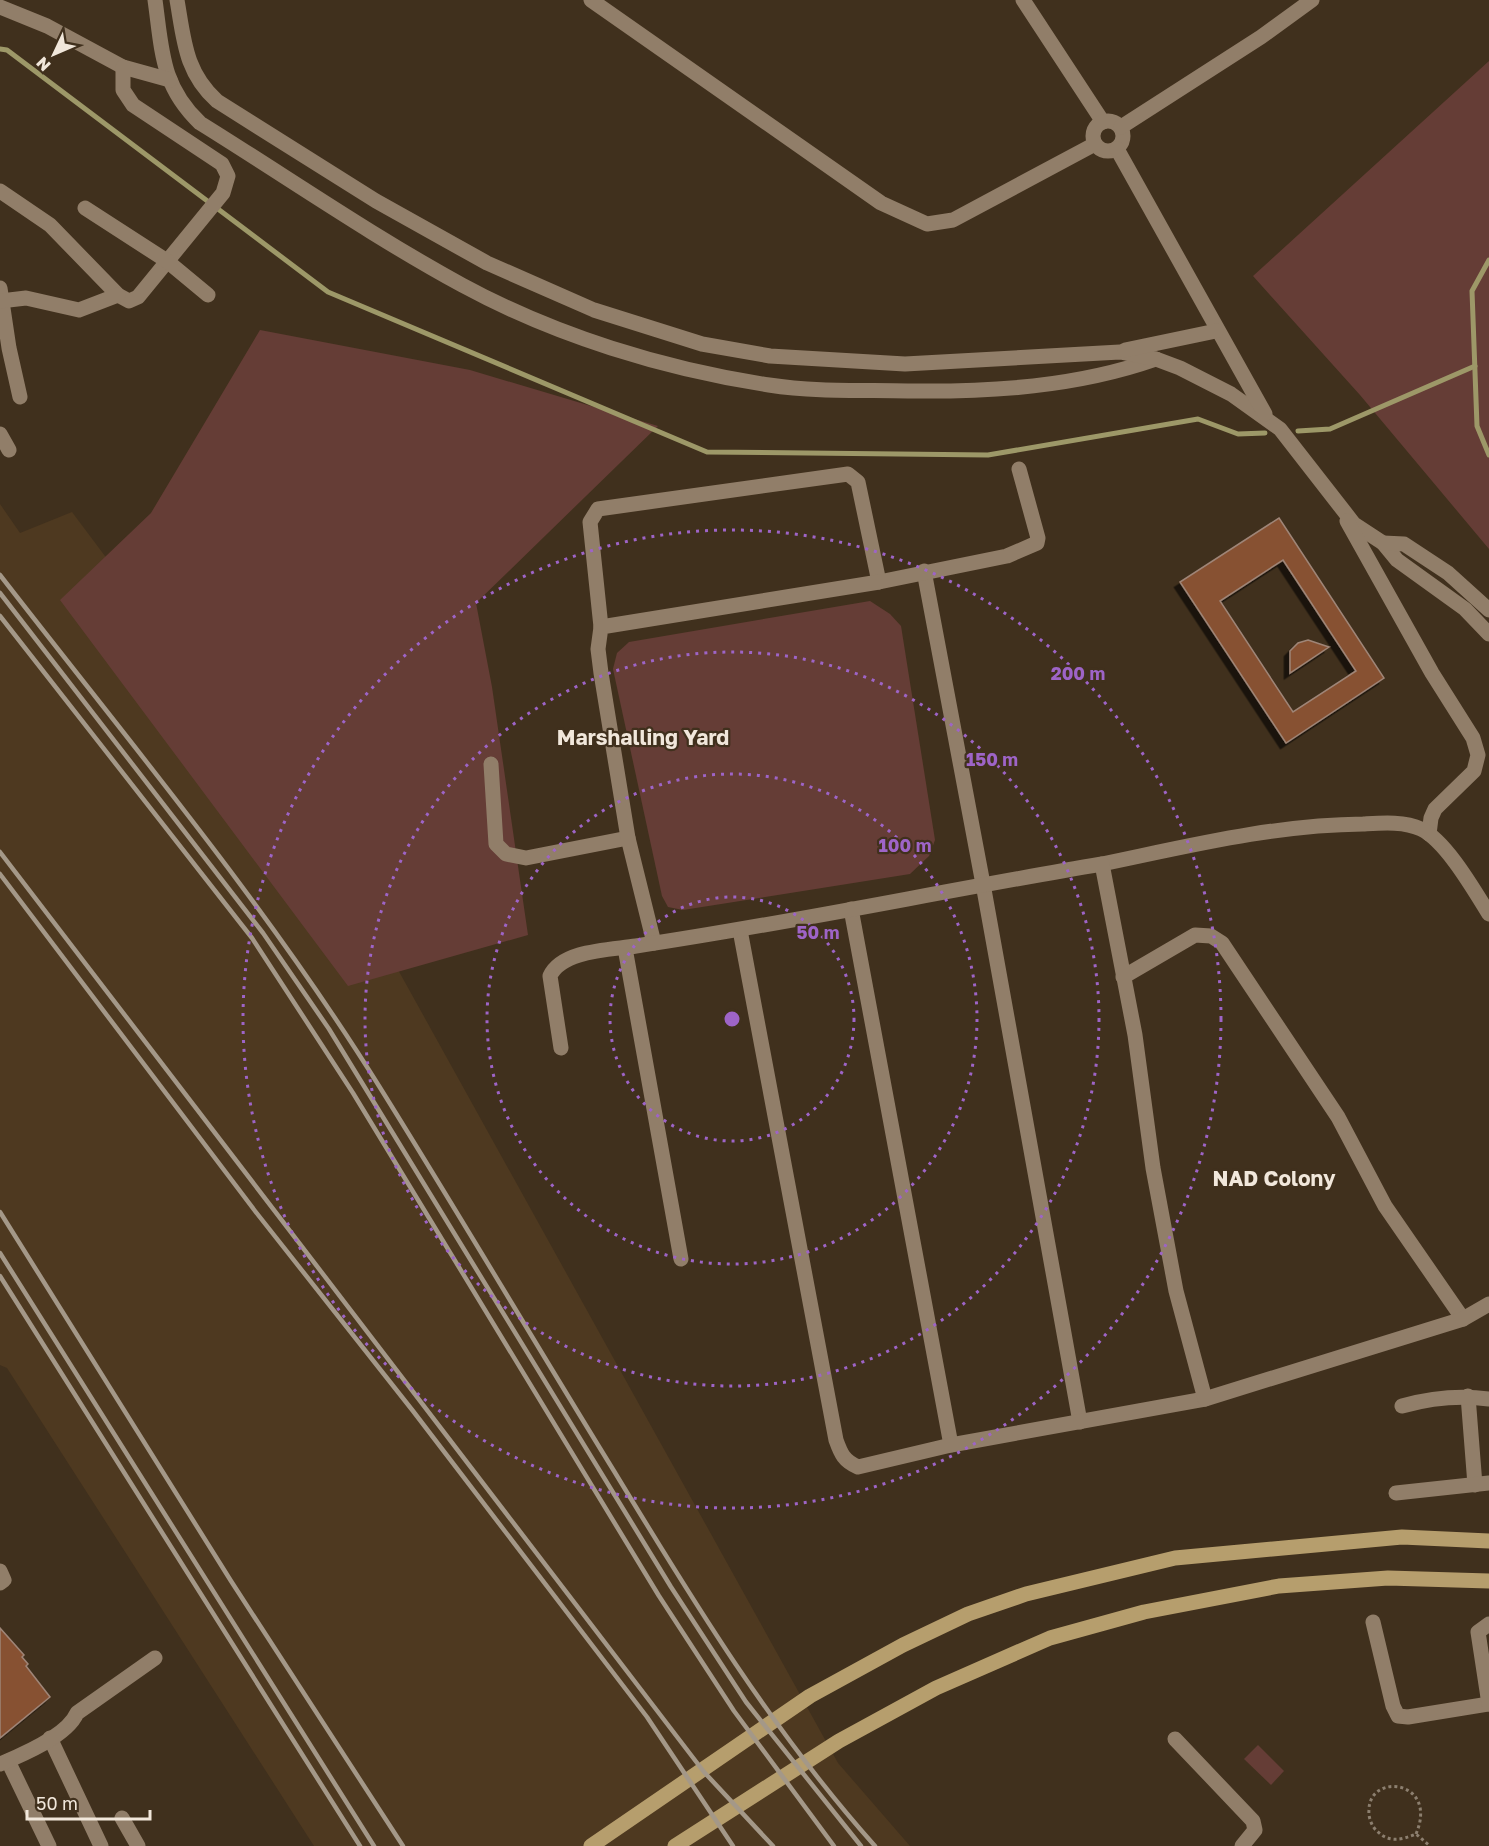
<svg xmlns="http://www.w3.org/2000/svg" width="1489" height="1846" viewBox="0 0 1489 1846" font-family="'Golos Text',sans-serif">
	<defs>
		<filter id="shadow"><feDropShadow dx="-5.5" dy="5.5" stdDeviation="0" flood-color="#0009"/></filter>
	</defs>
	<rect width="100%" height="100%" fill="#40301d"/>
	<!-- built -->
	<path fill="#4e3920" d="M0,504l20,29 52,-21 279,373 487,878 72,83h-596l-307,-478 -7,-3z"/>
	<!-- green -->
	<g fill="#653d36">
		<path d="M1489,61v488l-129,-154 -107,-119z"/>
		<path d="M260,330l210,40 188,56 -182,177 16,84 36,248 -180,51 -288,-386 91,-87z"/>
		<path d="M870,601l20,13 11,12 34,214 -6,16 -19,18 -227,36 -15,-3 -6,-11 -49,-227 4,-16 12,-11z"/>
		<path d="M1258,1745l26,26 -13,14 -27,-26z"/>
	</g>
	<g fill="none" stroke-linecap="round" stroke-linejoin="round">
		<!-- stream -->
		<g stroke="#9d9868" stroke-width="5">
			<path d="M0,49l7,1 321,242 379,160 281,3 210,-36 40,15 27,-1"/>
			<path d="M1489,260l-17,31 5,135 12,29"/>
			<path d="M1298,431l32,-2 145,-63"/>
		</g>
	</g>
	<!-- building -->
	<g fill="#875132" stroke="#9f8577" stroke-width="1.5" fill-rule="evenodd" filter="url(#shadow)">
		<path d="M1279,518l105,160 -98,65 -106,-161zM1283,560l73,111 -63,41 -73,-111z"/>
		<path d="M1308,640l21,7 -39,26v-22l8,-8z"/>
		<path d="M0,1628l24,27 -2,2 6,7 -2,2 24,31 -50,41z"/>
	</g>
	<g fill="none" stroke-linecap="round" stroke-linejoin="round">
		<!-- path -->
		<path stroke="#8c7f6f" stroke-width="3" stroke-dasharray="3 3" stroke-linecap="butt" d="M1416,1834c23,-54 -47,-62 -47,-24 -1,7 3,17 8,21 12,12 24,9 39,3l14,12"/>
		<!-- minor -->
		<g stroke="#917e69" stroke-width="15">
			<path d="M155,0c7,50 6,86 45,123 87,54 172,113 262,162 94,51 202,84 307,100 46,7 93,5 139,6 84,1 168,-4 248,-32"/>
			<path d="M177,0c7,40 8,72 40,101l159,100 111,62 107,47 108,34 68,12 135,8 215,-12 36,7 24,9 51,26 49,35 74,95 29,19 14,17 68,49 24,25"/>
			<path d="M591,0l290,203 46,21 26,-4 142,-76"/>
			<path d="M1023,0l80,122"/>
			<path d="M0,7l47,19 76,41 47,13"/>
			<circle cx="1108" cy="136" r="15"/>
			<path d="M1121,127l140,-90 51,-37"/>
			<path d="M1117,149l148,265"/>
			<path d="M0,191l50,34 68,70 11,6 9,-4 85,-104 5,-17 -6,-12 -89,-59 -10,-15v-23"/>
			<path d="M85,208l82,53 41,34"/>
			<path d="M0,288l9,60 11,49"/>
			<path d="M0,301l26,-3 53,12 39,-15"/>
			<path d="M1125,350l91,-19"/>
			<path d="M0,434l9,16"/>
			<path d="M1347,521l85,152 41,65 5,17 -4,16 -39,38 -4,9 -2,16"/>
			<path d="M1383,543l21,1 44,29 41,37"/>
			<path d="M924,571l59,313 97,538"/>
			<path d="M601,627l-11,-105 8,-13 250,-35 10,8 21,100"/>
			<path d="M491,764l5,80 10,10 20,4 102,-20"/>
			<path d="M1102,864c87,-18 171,-39 261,-40 18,-1 41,-3 58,5 25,12 53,61 68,85"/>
			<path d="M851,909l100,536"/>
			<path d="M740,930l96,510c5,14 8,21 22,27l93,-22 254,-46"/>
			<path d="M654,943l-26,-105 -27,-165 -3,-24 3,-22 278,-45 128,-26 30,-13 1,-5 -19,-69"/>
			<path d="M625,948l56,311"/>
			<path d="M1123,977l72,-42 16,1 11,7 116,174 47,89 78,113"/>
			<path d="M561,1048l-11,-72c12,-26 60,-26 86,-30 156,-23 310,-56 466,-82l33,171 18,133 23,123 29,108 258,-80 26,-15"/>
			<path d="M1468,1396l7,89"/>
			<path d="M1402,1406c29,-8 57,-11 87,-7"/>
			<path d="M1396,1493l93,-10"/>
			<path d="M0,1571l4,9 -4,3"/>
			<path d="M1373,1622l20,84 5,10 10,1 81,-13"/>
			<path d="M1489,1624l-11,8 11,72"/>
			<path d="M50,1738l51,108"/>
			<path d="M1175,1739l78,82 2,9 -13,16"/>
			<path d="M8,1761l41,85"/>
			<path d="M0,1764c22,-9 67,-28 77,-51l78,-55"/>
			<path d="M122,1818l16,28"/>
		</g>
		<!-- major -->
		<g stroke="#b69e6d" stroke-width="15">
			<path d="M591,1846l219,-150 93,-51 65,-31 58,-20 149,-36 227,-21 87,4"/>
			<path d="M675,1846l164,-105 97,-53 114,-50 94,-26 135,-26 109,-8 101,3"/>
		</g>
		<!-- rail -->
		<g stroke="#a49888" stroke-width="4.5">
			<path d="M0,575c130,168 267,331 379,511 80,128 156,257 235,385 79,130 159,261 261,375"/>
			<path d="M0,593l263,340 66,96 342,558 75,115 115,144"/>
			<path d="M0,616l252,322 101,155 306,503 75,115 100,135"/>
			<path d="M0,852l704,920 69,74"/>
			<path d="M0,874l255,337 158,200 234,306 86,129"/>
			<path d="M0,1212l231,369 172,265"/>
			<path d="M0,1253l374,593"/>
			<path d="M0,1276l360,570"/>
		</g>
	</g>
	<!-- distance rings -->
	<g fill="none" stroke="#9e64c7" stroke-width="3" stroke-dasharray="3 6">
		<circle cx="732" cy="1019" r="122"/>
		<circle cx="732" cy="1019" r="245"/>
		<circle cx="732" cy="1019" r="367"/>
		<circle cx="732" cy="1019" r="489"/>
	</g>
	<g text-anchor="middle" stroke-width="4.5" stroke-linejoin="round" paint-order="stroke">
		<!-- neighbourhood labels -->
		<g font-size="21" font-weight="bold" fill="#f1e7db" stroke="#40301d">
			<text x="643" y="745">Marshalling Yard</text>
			<text x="1274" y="1186">NAD Colony</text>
		</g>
	</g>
	<circle cx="732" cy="1019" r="9" fill="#9e64c7" stroke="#40301d" stroke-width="3"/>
	<g font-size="18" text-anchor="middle" font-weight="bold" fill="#9e64c7" stroke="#40301d" stroke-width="4.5" stroke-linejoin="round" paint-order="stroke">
		<text x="1078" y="680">200 m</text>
		<text x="992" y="766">150 m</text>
		<text x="905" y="852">100 m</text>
		<text x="818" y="939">50 m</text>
	</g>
	<!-- north arrow -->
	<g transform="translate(54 54) rotate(226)" stroke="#40301d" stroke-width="4.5" paint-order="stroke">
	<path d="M0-4.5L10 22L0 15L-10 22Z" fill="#f1e7db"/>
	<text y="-9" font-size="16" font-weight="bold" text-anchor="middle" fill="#f1e7db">N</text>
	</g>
	<!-- scale -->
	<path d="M27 1810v9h123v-9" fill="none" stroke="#f1e7db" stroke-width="3"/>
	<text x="36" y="1810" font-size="18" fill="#f1e7db" stroke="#40301d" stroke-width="4.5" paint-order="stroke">50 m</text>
</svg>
